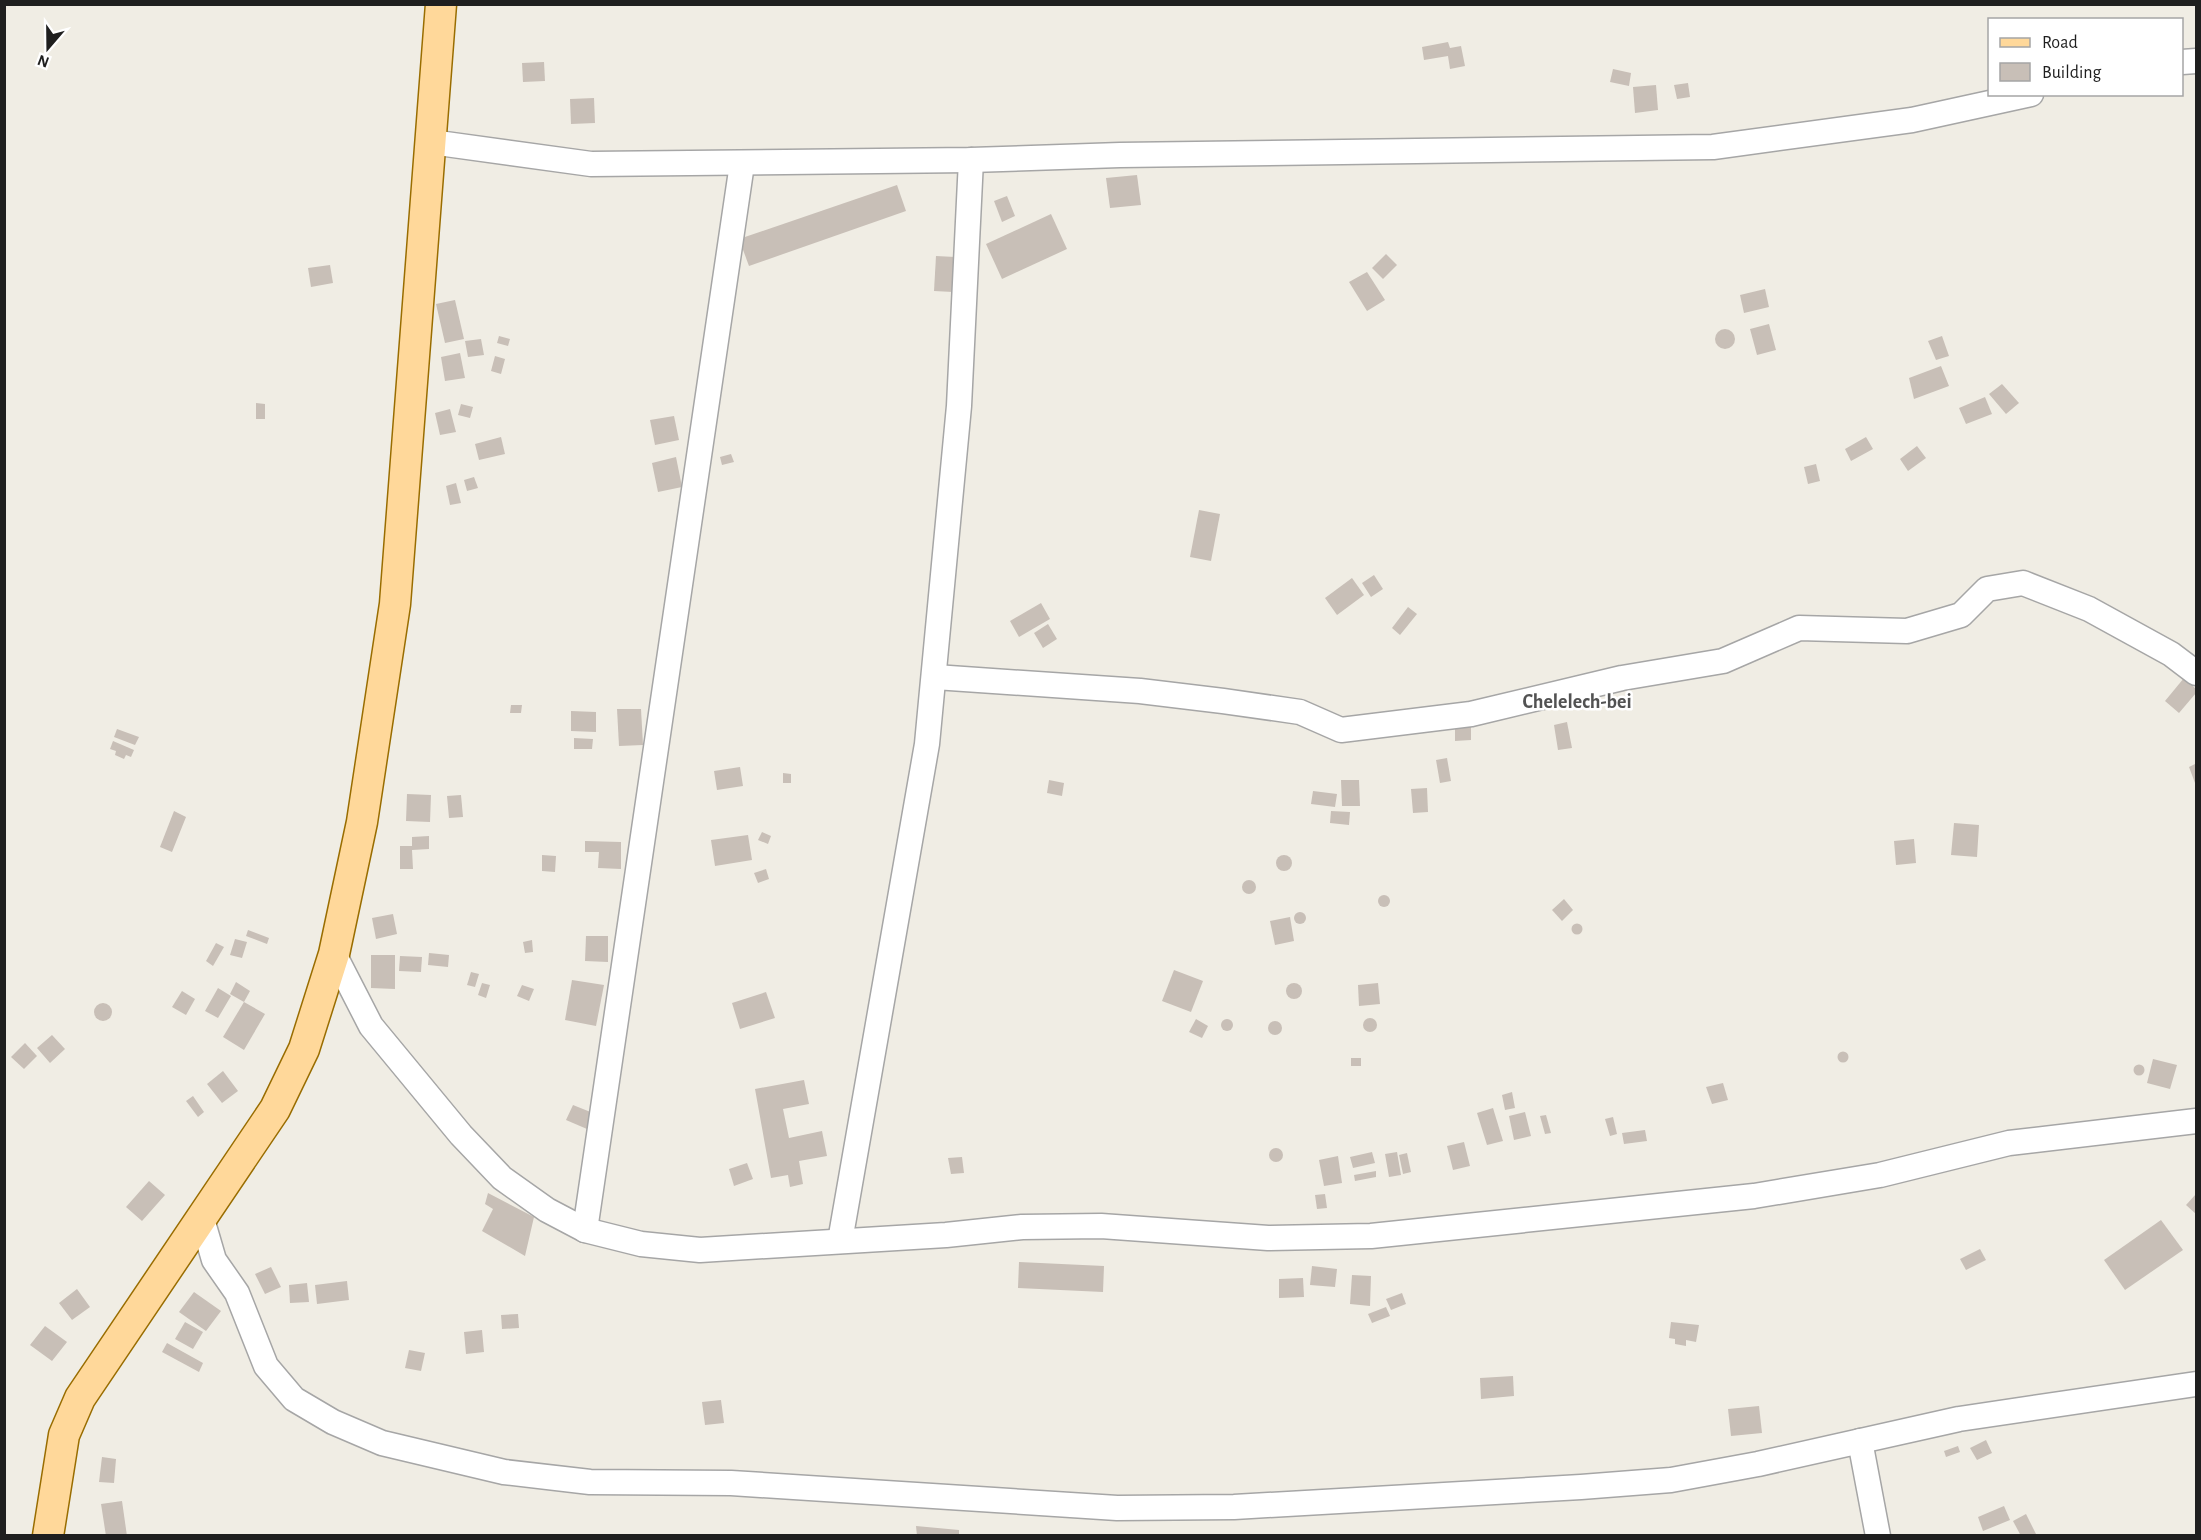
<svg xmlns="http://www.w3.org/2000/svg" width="2201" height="1540" viewBox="0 0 2201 1540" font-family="'Alegreya Sans',sans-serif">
	<rect width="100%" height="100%" fill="#f0ede4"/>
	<!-- building -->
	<g fill="#c8bfb7">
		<path d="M1448,42l2,6 11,-2 4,20 -15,3 -2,-13 -24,4 -2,-13z"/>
		<path d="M544,62l1,19 -22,1 -1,-19z"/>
		<path d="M1613,69l18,4 -2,13 -19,-4z"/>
		<path d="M1688,83l2,14 -13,2 -3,-14z"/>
		<path d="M1656,85l2,25 -23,3 -2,-26z"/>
		<path d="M594,98l1,25 -24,1 -1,-25z"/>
		<path d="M1137,175l4,30 -31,3 -4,-30z"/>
		<path d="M897,185l9,26 -157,55 -10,-27z"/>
		<path d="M1007,196l8,20 -13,6 -8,-21z"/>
		<path d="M1051,214l16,35 -65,30 -16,-35z"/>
		<path d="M1386,254l11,11 -14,14 -11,-11z"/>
		<path d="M936,256l19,1 -2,35 -19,-1z"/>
		<path d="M330,265l3,18 -22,4 -3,-19z"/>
		<path d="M1367,272l18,28 -18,11 -18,-29z"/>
		<path d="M1765,289l4,18 -25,6 -4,-18z"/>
		<path d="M455,300l9,39 -19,4 -9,-39z"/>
		<path d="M1769,324l7,26 -19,5 -7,-26z"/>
		<circle cx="1725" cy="339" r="10"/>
		<path d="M499,336l11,3 -2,7 -11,-3z"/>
		<path d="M1942,336l7,20 -13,4 -8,-19z"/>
		<path d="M481,339l3,16 -16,2 -3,-16z"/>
		<path d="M460,353l5,25 -20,3 -4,-24z"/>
		<path d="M495,356l10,3 -4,15 -10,-3z"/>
		<path d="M1941,366l8,20 -35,13 -5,-21z"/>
		<path d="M2002,384l17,19 -13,11 -17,-20z"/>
		<path d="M1985,397l7,17 -26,10 -7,-16z"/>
		<path d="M256,403l9,1v15h-9z"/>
		<path d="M461,404l12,3 -3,11 -12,-3z"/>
		<path d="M450,409l6,23 -16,3 -5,-22z"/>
		<path d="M674,416l5,24 -24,5 -5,-25z"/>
		<path d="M501,437l4,17 -26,6 -4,-16z"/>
		<path d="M1866,437l7,12 -22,12 -6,-12z"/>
		<path d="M1917,446l9,12 -18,13 -8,-12z"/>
		<path d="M731,454l3,8 -12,3 -2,-8z"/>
		<path d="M676,457l6,30 -24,5 -6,-29z"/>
		<path d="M1816,464l4,17 -12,3 -4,-17z"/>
		<path d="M474,477l4,11 -11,3 -3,-11z"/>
		<path d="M456,483l5,20 -11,2 -4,-19z"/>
		<path d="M1199,510l21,4 -9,47 -21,-4z"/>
		<path d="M1374,575l9,14 -12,8 -9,-14z"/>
		<path d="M1352,578l12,17 -27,20 -12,-17z"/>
		<path d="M1041,603l9,16 -31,18 -9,-16z"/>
		<path d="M1408,607l9,7 -17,21 -8,-7z"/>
		<path d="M1048,624l9,15 -14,9 -9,-15z"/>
		<path d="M2184,678l12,11v4l-17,20 -14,-12z"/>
		<path d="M511,705h11l-1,8h-11z"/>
		<path d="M617,709h24l2,36 -24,1z"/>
		<path d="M571,711l25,1v20l-25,-1z"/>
		<path d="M1567,722l5,26 -14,2 -4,-25z"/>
		<path d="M1455,725h16v15l-16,1z"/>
		<path d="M117,729l22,8 -4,8 -21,-8z"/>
		<path d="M574,738l19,1 -1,10h-18z"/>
		<path d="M113,741l21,9 -3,7 -5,-2 -2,4 -9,-4 1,-4 -6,-2z"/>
		<path d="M1447,758l4,23 -11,2 -4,-23z"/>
		<path d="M2195,764l1,19h-1l-6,-16z"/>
		<path d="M740,767l3,19 -26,4 -3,-19z"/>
		<path d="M783,773l8,1v9h-8z"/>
		<path d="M1049,780l15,3 -2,13 -15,-3z"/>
		<path d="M1341,780h18l1,26h-18z"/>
		<path d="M1427,788l1,24 -15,1 -2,-24z"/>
		<path d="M1313,791l24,3 -2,13 -24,-3z"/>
		<path d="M407,794l24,1 -1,27 -24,-1z"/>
		<path d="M461,795l2,22 -14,1 -2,-22z"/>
		<path d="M174,811l12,6 -14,35 -12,-5z"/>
		<path d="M1331,811l19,1 -1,13 -19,-2z"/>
		<path d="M1954,823l25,2 -2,32 -26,-2z"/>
		<path d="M762,832l9,4 -3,8 -10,-4z"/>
		<path d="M748,835l4,25 -37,6 -4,-26z"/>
		<path d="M429,836v13l-17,1 1,19h-13v-23h12v-9z"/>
		<path d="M1914,839l2,24 -20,2 -2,-24z"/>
		<path d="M585,841l36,1v27l-23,-1 1,-16h-14z"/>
		<path d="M542,855l14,1 -1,16 -13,-1z"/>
		<circle cx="1284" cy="863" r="8"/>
		<path d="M766,869l3,10 -11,4 -4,-10z"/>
		<circle cx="1249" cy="887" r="7"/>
		<circle cx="1384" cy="901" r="6"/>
		<path d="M1564,899l9,11 -11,11 -10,-11z"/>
		<circle cx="1300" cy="918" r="6"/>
		<path d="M393,914l4,20 -21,5 -4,-21z"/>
		<path d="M1290,917l4,24 -19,4 -5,-24z"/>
		<circle cx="1577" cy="929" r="5.5"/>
		<path d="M248,930l21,8 -2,6 -21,-8z"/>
		<path d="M586,936h22v26l-23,-1z"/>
		<path d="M235,939l12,3 -5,16 -12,-3z"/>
		<path d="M532,940l1,12 -8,1 -2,-11z"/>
		<path d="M216,943l8,4 -11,19 -7,-5z"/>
		<path d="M429,953l20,2 -1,12 -20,-2z"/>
		<path d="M371,955h24v34l-24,-1z"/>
		<path d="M400,956l22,1 -1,15 -22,-1z"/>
		<path d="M1174,970l29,11 -12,31 -29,-11z"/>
		<path d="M471,972l8,2 -4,13 -8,-2z"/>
		<path d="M572,980l32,5 -8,41 -31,-6z"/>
		<path d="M236,982l14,9 -6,11 -14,-8z"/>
		<path d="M482,983l8,2 -4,13 -8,-3z"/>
		<path d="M1378,983l2,21 -21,2 -1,-21z"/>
		<circle cx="1294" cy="991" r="8"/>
		<path d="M522,985l12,4 -5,12 -12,-5z"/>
		<path d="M218,988l13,8 -13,22 -13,-7z"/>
		<path d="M182,991l13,8 -9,16 -14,-8z"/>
		<path d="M766,992l9,26 -35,11 -8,-26z"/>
		<path d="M244,1002l21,12 -21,36 -21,-13z"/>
		<circle cx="103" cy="1012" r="9"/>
		<circle cx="1370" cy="1025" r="7"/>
		<circle cx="1227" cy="1025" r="6"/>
		<path d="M1196,1019l12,7 -6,12 -13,-6z"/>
		<circle cx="1275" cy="1028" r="7"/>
		<path d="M52,1035l13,14 -15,14 -13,-15z"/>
		<path d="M25,1043l12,13 -13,13 -13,-12z"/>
		<circle cx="1843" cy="1057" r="5.5"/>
		<rect x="1351" y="1058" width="10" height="8"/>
		<path d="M2153,1059l24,6 -7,24 -23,-6z"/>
		<circle cx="2139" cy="1070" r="5.5"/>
		<path d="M223,1071l15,20 -16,12 -15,-19z"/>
		<path d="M804,1080l5,24 -26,5 6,29 33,-7 5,25 -28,5 4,23 -13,3 -2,-12 -17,3 -16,-89z"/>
		<path d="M1723,1083l5,17 -16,4 -6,-17z"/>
		<path d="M1512,1092l3,16 -10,2 -3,-15z"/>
		<path d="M193,1096l11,16 -6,5 -12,-16z"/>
		<path d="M573,1105l20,8 -6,16 -21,-9z"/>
		<path d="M1493,1108l10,33 -16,4 -10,-32z"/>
		<path d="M1525,1112l6,24 -17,4 -5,-24z"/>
		<path d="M1546,1115l5,18 -6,1 -5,-18z"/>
		<path d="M1613,1117l4,17 -7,2 -5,-17z"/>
		<path d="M1645,1130l2,11 -23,3 -2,-11z"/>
		<path d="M1464,1142l6,24 -17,4 -6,-24z"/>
		<circle cx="1276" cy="1155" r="7"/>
		<path d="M1372,1152l3,11 -22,5 -3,-11z"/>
		<path d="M1397,1152l4,23 -12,2 -4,-23z"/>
		<path d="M1407,1153l4,19 -8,2 -4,-19z"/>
		<path d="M1338,1156l4,27 -18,3 -5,-26z"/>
		<path d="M962,1157l2,16 -13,1 -3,-16z"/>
		<path d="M747,1163l6,16 -19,7 -5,-17z"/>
		<path d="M1376,1171v6l-21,4 -1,-6z"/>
		<path d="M149,1181l16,14 -23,26 -16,-14z"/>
		<path d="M488,1193l46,24 -9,39 -43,-25 11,-22 -8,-5z"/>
		<path d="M1325,1194l2,14 -10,1 -2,-14z"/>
		<path d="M2196,1194v20l-10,-9z"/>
		<path d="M2161,1220l22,30 -58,40 -21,-30z"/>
		<path d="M1980,1249l6,11 -20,10 -6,-11z"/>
		<path d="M1019,1262l85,4 -1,26 -85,-4z"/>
		<path d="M1312,1266l25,3 -2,18 -25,-2z"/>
		<path d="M271,1267l10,20 -16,7 -10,-20z"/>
		<path d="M1352,1275l19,1 -1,30 -20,-2z"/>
		<path d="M1303,1278l1,19 -25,1v-19z"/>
		<path d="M347,1281l2,19 -32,4 -2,-19z"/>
		<path d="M307,1283l2,19 -19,1 -1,-18z"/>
		<path d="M77,1289l13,18 -18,13 -13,-17z"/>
		<path d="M194,1292l27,19 -15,20 -27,-19z"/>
		<path d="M1402,1293l4,11 -15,6 -5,-11z"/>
		<path d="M1386,1307l4,9 -18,7 -4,-9z"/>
		<path d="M518,1314l1,14 -17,1 -1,-14z"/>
		<path d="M185,1322l18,10 -10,17 -18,-10z"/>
		<path d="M1671,1322l28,3 -3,17 -10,-2v6l-11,-2v-5l-6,-1z"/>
		<path d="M45,1326l22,16 -15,19 -22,-16z"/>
		<path d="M482,1330l2,22 -18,2 -2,-22z"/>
		<path d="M167,1343l36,20 -4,9 -37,-20z"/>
		<path d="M409,1350l16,3 -4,18 -16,-3z"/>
		<path d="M1513,1376l1,20 -33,3 -1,-21z"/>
		<path d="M721,1400l3,23 -19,2 -3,-23z"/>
		<path d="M1759,1406l3,27 -31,3 -3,-27z"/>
		<path d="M1986,1440l6,13 -15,7 -7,-12z"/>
		<path d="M1958,1446l2,6 -14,5 -2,-6z"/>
		<path d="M102,1457l14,2 -2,24 -15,-1z"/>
		<path d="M122,1501l5,35h-21l-5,-32z"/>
		<path d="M2004,1506l6,14 -27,11 -5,-14z"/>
		<path d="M2026,1514l11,22h-16l-8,-15z"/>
		<path d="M916,1526l43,4v6h-42z"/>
	</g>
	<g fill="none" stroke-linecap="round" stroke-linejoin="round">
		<!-- minor casing -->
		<g stroke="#a6a6a6" stroke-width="27">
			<g id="minor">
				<path d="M2182,62l14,-1"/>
				<path d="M431,142l160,22 380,-4 149,-5 593,-8 199,-27 119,-26"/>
				<path d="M935,677l205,14 83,10 77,11 41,18 130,-16 151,-36 101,-17 76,-33 108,3 54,-16 26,-26 36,-6 66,26 82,45 25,19"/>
				<path d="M334,954l37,72 90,109 41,43 45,32 38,20 56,14 59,6 246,-15 76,-8 79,-1 167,12 103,-2 383,-40 126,-21 129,-32 187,-22"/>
				<path d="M202,1219l12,41 23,33 29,73 28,33 39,23 49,21 122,29 86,10 141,1 386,25 117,-1 347,-20 90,-7 87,-16 201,-45 237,-35"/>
				<path d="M585,1230l157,-1066"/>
				<path d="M840,1241l87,-497 32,-338 12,-246"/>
				<path d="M1860,1441l18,95"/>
			</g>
		</g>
		<!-- major casing -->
		<g stroke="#996d00" stroke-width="33">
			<path id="major" d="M48,1536l16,-101 16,-37 195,-289 29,-60 30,-95 28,-132 33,-218 46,-600"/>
		</g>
		<!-- minor -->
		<use href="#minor" stroke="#fff" stroke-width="24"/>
		<!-- major -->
		<use href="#major" stroke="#ffd89a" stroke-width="30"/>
	</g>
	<g text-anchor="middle" stroke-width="5" stroke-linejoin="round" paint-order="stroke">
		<!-- quarter labels -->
		<g font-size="20" font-weight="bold" fill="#525252" stroke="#fff">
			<text x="1577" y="708">Chelelech-bei</text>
		</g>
	</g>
	<!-- border -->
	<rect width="2201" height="1540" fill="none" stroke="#1f1f1f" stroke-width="12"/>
	<!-- legend -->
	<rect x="1988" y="18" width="195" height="78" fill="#ffffff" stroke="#a5a5a5" stroke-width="1.5"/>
	<rect x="2000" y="38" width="30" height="9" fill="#ffd89a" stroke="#a5a5a5" stroke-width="1.5"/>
	<text x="2042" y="48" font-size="18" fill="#1f1f1f">Road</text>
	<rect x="2000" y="63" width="30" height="18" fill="#c8bfb7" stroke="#a5a5a5" stroke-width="1.5"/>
	<text x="2042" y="78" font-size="18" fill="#1f1f1f">Building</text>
	<!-- north arrow -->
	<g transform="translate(48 48) rotate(200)" stroke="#ffffff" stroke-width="4.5" paint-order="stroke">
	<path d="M0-4.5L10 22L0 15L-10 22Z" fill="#1f1f1f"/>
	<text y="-9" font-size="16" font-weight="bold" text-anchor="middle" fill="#1f1f1f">N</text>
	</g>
</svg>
